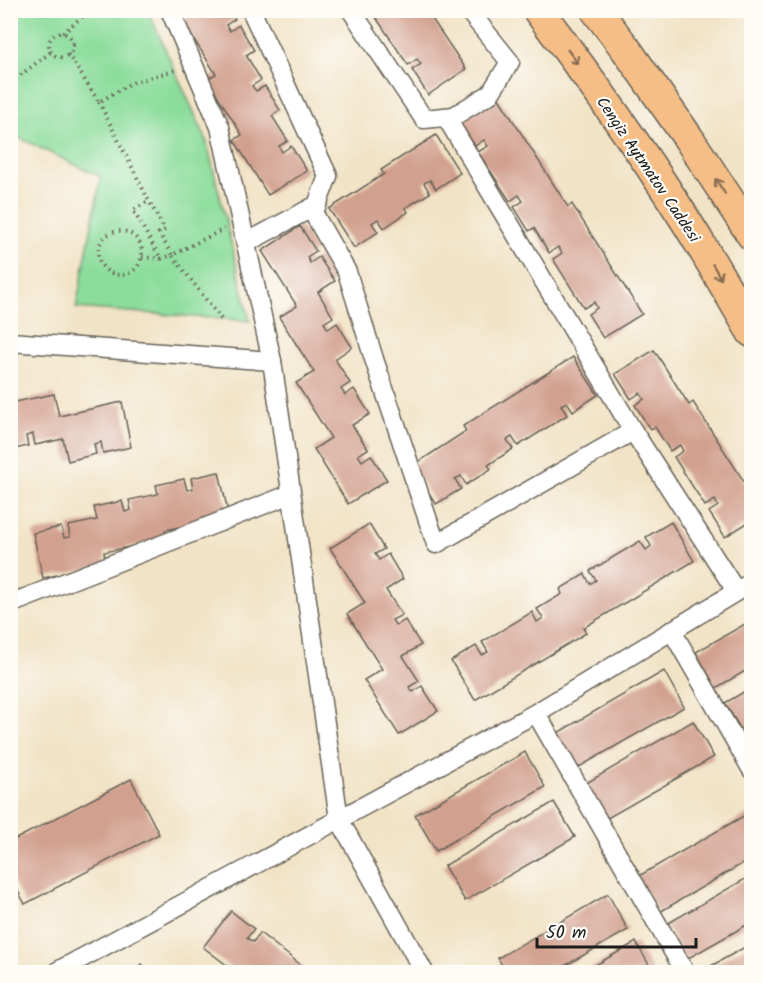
<svg xmlns="http://www.w3.org/2000/svg" width="762" height="983" viewBox="0 0 762 983" font-family="Kalam,sans-serif">
	<rect width="100%" height="100%" fill="#fdfcf7"/>
	<filter id="ink" filterUnits="userSpaceOnUse"><feTurbulence type="fractalNoise" baseFrequency=".0167" numOctaves="2"/><feDisplacementMap in="SourceGraphic" scale="12" xChannelSelector="R" yChannelSelector="G"/><feConvolveMatrix kernelMatrix="1 2 1 2 8 2 1 2 1" color-interpolation-filters="sRGB"/></filter>
	<filter id="wash" filterUnits="userSpaceOnUse"><feTurbulence type="fractalNoise" baseFrequency=".008" numOctaves="4" result="noise"/><feDisplacementMap in="SourceGraphic" scale="24" xChannelSelector="R" yChannelSelector="G"/><feGaussianBlur stdDeviation="1.35" result="paint"/><feColorMatrix in="noise" values="0 0 0 0 0 0 0 0 0 0 0 0 0 0 0 0 0 1.4 0 .05"/><feComposite in="paint" operator="in"/></filter>
	<g filter="url(#wash)">
		<rect width="100%" height="100%" fill="#f1e3c6"/>
		<!-- green -->
		<path fill="#8cdd9c" stroke="#547c5c" stroke-width="1.5" d="M11,10l137,1 58,128 44,182 -174,-13 25,-131 -90,-43z"/>
		<g id="blocks">
			<!-- building -->
			<g fill="#d2a08f">
				<path d="M188,10h42l5,9 -9,6 4,6 9,-6 15,25 -8,5 15,25 -9,6 4,5 9,-5 15,24 -8,6 16,25 -9,5 3,6 9,-6 16,25 -39,24 -34,-55 8,-5 -35,-56 9,-5 -35,-55 9,-6z"/>
				<path d="M384,10h42l40,59 -38,26 -16,-25 9,-6 -4,-5 -9,6 -33,-49z"/>
				<path d="M498,97l70,110 4,-3 70,110 -39,24 -15,-24 9,-6 -3,-6 -10,6 -31,-49 9,-6 -4,-6 -9,6 -15,-25 -5,3 -15,-24 9,-6 -4,-6 -9,6 -32,-49 10,-6 -4,-6 -9,6 -16,-25z"/>
				<path d="M436,135l24,38 -24,16 -6,-9 -6,3 6,10 -25,15 3,4 -24,16 -6,-9 -6,4 6,9 -24,16 -25,-39 55,-35 -3,-4z"/>
				<path d="M300,226l16,25 -9,6 3,6 9,-6 16,24 -17,11 15,25 -9,6 4,6 9,-6 15,24 -17,12 15,24 -9,6 4,6 9,-6 16,25 -18,11 16,24 -10,6 4,6 9,-6 16,25 -39,24 -34,-55 17,-11 -35,-55 18,-11 -35,-55 18,-11 -35,-55z"/>
				<path d="M654,350l35,55 4,-3 59,92v26l-27,17 -16,-25 9,-6 -3,-6 -10,6 -31,-49 9,-6 -3,-6 -10,6 -15,-24 -5,2 -15,-24 9,-6 -4,-6 -9,6 -16,-25z"/>
				<path d="M573,357l25,38 -25,16 -6,-9 -6,3 6,10 -49,31 -6,-9 -5,3 6,9 -25,16 3,4 -25,16 -5,-9 -6,3 6,10 -25,15 -24,-38 54,-35 -3,-5z"/>
				<path d="M54,394l5,22 63,-14 9,45 -28,6 -2,-11 -7,2 2,10 -28,7 -5,-22 -28,6 -2,-11 -7,2 2,10 -18,4v-47z"/>
				<path d="M219,472l10,44 -64,14 2,9 -63,13 2,13 -63,13 -10,-45 28,-6 3,11 6,-1 -2,-11 29,-6 -3,-13 28,-6 3,11 6,-2 -2,-10 29,-6 -2,-9 28,-6 3,11 6,-1 -2,-11z"/>
				<path d="M671,522l23,39 -111,67 3,5 -111,67 -24,-39 25,-15 6,9 6,-3 -6,-10 50,-30 5,10 6,-4 -6,-9 25,-15 -2,-5 25,-15 5,10 6,-4 -6,-9 50,-30 6,9 5,-4 -5,-9z"/>
				<path d="M369,524l15,25 -9,5 4,6 9,-6 15,25 -17,11 16,25 -10,5 4,6 9,-6 16,25 -18,11 16,25 -10,6 4,5 9,-6 16,25 -39,24 -35,-55 18,-11 -35,-55 18,-11 -35,-55z"/>
				<path d="M752,620v47l-36,21 -20,-36z"/>
				<path d="M664,671l20,36 -110,63 -20,-35z"/>
				<path d="M752,687v48l-6,3 -21,-35z"/>
				<path d="M693,721l21,36 -110,63 -21,-35z"/>
				<path d="M525,752l20,35 -109,64 -21,-36z"/>
				<path d="M131,779l28,55 -134,70 -15,-28v-34z"/>
				<path d="M554,802l21,35 -110,64 -21,-35z"/>
				<path d="M747,814l5,8v36l-94,55 -21,-36z"/>
				<path d="M752,875v47l-67,38 -20,-35z"/>
				<path d="M608,894l20,36 -74,42h-48l-8,-14z"/>
				<path d="M231,911l23,18 -7,9 6,4 7,-9 46,36 -3,3h-67l-33,-25z"/>
				<path d="M636,942l17,30h-70l16,-9z"/>
				<path d="M752,943v29h-52l31,-17z"/>
				<path d="M141,964l12,8h-19z"/>
			</g>
		</g>
	</g>
	<g filter="url(#ink)">
		<use href="#blocks" fill-opacity="0" stroke="#676258" stroke-width="1.5"/>
		<g fill="none" stroke-linecap="round" stroke-linejoin="round">
			<!-- street casing -->
			<g stroke="#676258" stroke-width="21">
				<g id="street">
					<path d="M170,10l50,117 52,234"/>
					<path d="M351,10l73,109 30,-3 36,-22 20,-32 -42,-52"/>
					<path d="M446,117l187,314"/>
					<path d="M311,209l36,63 27,87 62,185 197,-113 103,160"/>
					<path d="M246,243l71,-38 11,-29 -77,-166"/>
					<path d="M10,342l262,19 67,458 85,153"/>
					<path d="M10,604l281,-110"/>
					<path d="M672,631l80,139"/>
					<path d="M536,713l149,259"/>
					<path d="M56,972l480,-259 216,-131"/>
				</g>
			</g>
			<!-- primary casing -->
			<g stroke="#676258" stroke-width="33">
				<g id="primary">
					<path d="M538,10c60,80 119,161 170,247 15,25 29,50 44,75"/>
					<path d="M596,10l30,39 63,90 63,96"/>
				</g>
			</g>
			<!-- path -->
			<g stroke="#676258" stroke-width="4" stroke-dasharray="1.5 4.5" stroke-linecap="butt">
				<path d="M63,33l27,-23"/>
				<circle cx="61" cy="45" r="12"/>
				<path d="M68,54l31,48 32,-19 44,-13"/>
				<path d="M10,80h4l37,-28"/>
				<path d="M99,102l50,99 -16,9 28,49 11,-4 -13,-22 6,-3 -16,-29"/>
				<circle cx="120" cy="253" r="22"/>
				<path d="M142,257l19,2"/>
				<path d="M221,319l-49,-64 52,-26"/>
			</g>
			<!-- street -->
			<use href="#street" stroke="#fff" stroke-width="18"/>
			<!-- primary -->
			<use href="#primary" stroke="#f6be87" stroke-width="30"/>
		</g>
		<!-- one-way arrows -->
		<defs><path id="oneway-shaft" d="M-6 0H5M1.5-3L5.5 0L1.5 3" fill="none" stroke-width="1.6" stroke-linecap="round" stroke-linejoin="round" transform="scale(1.5)"/></defs>
		<g stroke="#896d52">
			<use href="#oneway-shaft" transform="translate(573 57) rotate(53)"/>
			<use href="#oneway-shaft" transform="translate(720 186) rotate(-123)"/>
			<use href="#oneway-shaft" transform="translate(717 272) rotate(60)"/>
		</g>
	</g>
	<g text-anchor="middle" stroke-width="4.5" stroke-linejoin="round" paint-order="stroke">
		<!-- street labels -->
		<g font-size="16" fill="#1c1c1c" stroke="#fdfcf7">
			<text transform="translate(649 169) rotate(56)" y="6">Cengiz Aytmatov Caddesi</text>
		</g>
	</g>
	<!-- margin -->
	<rect width="762" height="983" fill="none" stroke="#fdfcf7" stroke-width="36"/>
	<!-- scale -->
	<path d="M537 938v9h159v-9" fill="none" stroke="#1c1c1c" stroke-width="3"/>
	<text x="546" y="938" font-size="18" fill="#1c1c1c" stroke="#fdfcf7" stroke-width="4.5" paint-order="stroke">50 m</text>
</svg>
